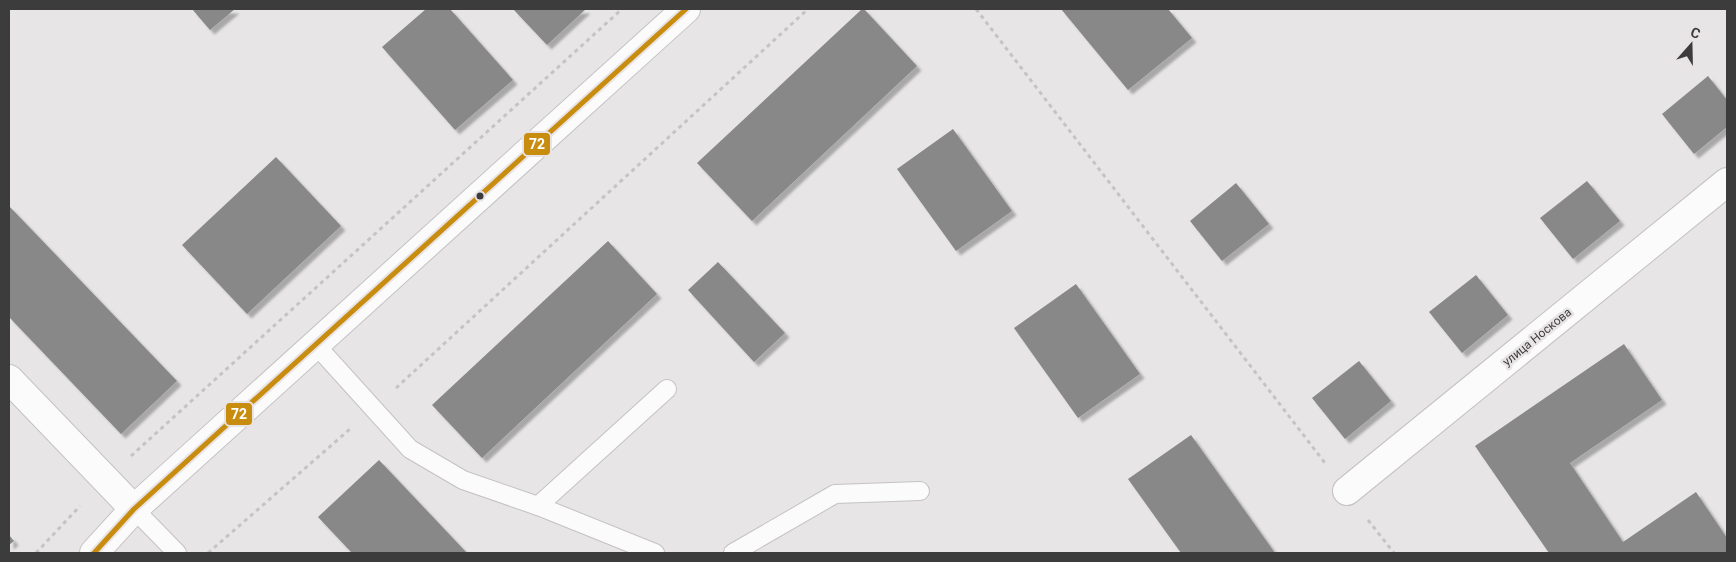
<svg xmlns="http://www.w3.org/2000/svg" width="1736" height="562" viewBox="0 0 1736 562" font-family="Roboto,sans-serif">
	<defs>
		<filter id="shadow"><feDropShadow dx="4.5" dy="4.5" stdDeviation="1" flood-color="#0004"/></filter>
	</defs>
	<rect width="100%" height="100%" fill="#e7e5e6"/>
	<!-- building -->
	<g fill="#888" filter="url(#shadow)">
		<path d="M192,9h43l-25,21z"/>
		<path d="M426,9h24l63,71 -58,50 -73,-83z"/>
		<path d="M513,9h73l-39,36z"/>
		<path d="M862,9h2l53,57 -165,155 -55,-58z"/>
		<path d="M1061,9h107l24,29 -64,52z"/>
		<path d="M1708,76l19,24v27l-33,27 -32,-40z"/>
		<path d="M953,129l59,82 -56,40 -59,-82z"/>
		<path d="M276,157l65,69 -94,88 -65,-69z"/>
		<path d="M1587,181l33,40 -47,38 -33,-41z"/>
		<path d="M1236,183l33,41 -47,37 -32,-40z"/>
		<path d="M9,206l168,175 -56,53 -112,-117z"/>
		<path d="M608,241l49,53 -175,164 -50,-53z"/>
		<path d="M718,262l67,71 -31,29 -66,-72z"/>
		<path d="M1476,275l32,40 -46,38 -33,-41z"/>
		<path d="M1076,284l64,90 -62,44 -64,-90z"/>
		<path d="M1624,344l38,56 -92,63 53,79 73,-50 31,46v15h-178l-74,-107z"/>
		<path d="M1359,361l32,40 -46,38 -33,-41z"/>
		<path d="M1191,435l84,118h-94l-53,-74z"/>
		<path d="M379,460l88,93h-115l-34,-36z"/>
		<path d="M9,535l5,6 -5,4z"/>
	</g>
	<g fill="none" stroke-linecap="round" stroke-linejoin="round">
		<!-- lane casing -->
		<g stroke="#c4c2c3" stroke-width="20">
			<g id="lane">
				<path d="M315,344l95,105 53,31 75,26 129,-117"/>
				<path d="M538,506l117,47"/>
				<path d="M134,509l43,44"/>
				<path d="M733,553l102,-59 85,-3"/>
			</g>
		</g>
		<!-- street casing -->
		<g stroke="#c4c2c3" stroke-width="30">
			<path id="street" d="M1347,491l380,-309"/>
		</g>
		<!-- secondary casing -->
		<g stroke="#c4c2c3" stroke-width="30">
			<g id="secondary">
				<path d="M9,379l125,130"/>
				<path d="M94,553l40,-44 552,-500"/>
			</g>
		</g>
		<!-- path -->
		<g stroke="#c5c4c5" stroke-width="3" stroke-dasharray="4 4" stroke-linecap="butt">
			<path d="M976,9l349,454"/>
			<path d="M396,388l412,-379"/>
			<path d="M131,456l491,-447"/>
			<path d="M1368,520l26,33"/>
			<path d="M36,553l44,-47"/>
			<path d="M208,553l142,-124"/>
		</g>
		<!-- lane -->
		<use href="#lane" stroke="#fbfbfb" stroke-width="18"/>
		<!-- street -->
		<use href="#street" stroke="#fbfbfb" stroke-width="28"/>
		<!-- secondary -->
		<use href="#secondary" stroke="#fbfbfb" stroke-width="28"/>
		<!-- bus-1 casing -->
		<g stroke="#e8e4e6" stroke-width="9">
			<path id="bus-1" d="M94,553l40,-44 552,-500"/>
		</g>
		<!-- bus-1 -->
		<use href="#bus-1" stroke="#c88c0f" stroke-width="5"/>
	</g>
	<!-- markers -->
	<circle fill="#3d3c3d" stroke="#e8e4e6" stroke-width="2" cx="480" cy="196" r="4.5"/>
	<g text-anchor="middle" stroke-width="5" stroke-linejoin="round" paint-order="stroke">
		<!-- street labels -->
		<g font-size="12" fill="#3d3c3d" stroke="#e8e4e6">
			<text transform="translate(1537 337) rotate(-39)" y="4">улица Носкова</text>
		</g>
	</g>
	<g stroke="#e8e4e6" stroke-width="2">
		<rect x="523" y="132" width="28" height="24" rx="5" fill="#c88c0f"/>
		<rect x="225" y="402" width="28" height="24" rx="5" fill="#c88c0f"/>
	</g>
	<g font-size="14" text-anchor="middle" font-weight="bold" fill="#fff">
		<text x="537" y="149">72</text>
		<text x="239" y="419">72</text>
	</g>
	<!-- border -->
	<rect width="1736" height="562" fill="none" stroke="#3d3c3d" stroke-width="20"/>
	<!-- north arrow -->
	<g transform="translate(1691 45) rotate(20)" stroke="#e8e4e6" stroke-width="4" paint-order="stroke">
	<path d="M0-4L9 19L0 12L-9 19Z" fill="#3d3c3d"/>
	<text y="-8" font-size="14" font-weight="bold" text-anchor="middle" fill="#3d3c3d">С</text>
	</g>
</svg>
